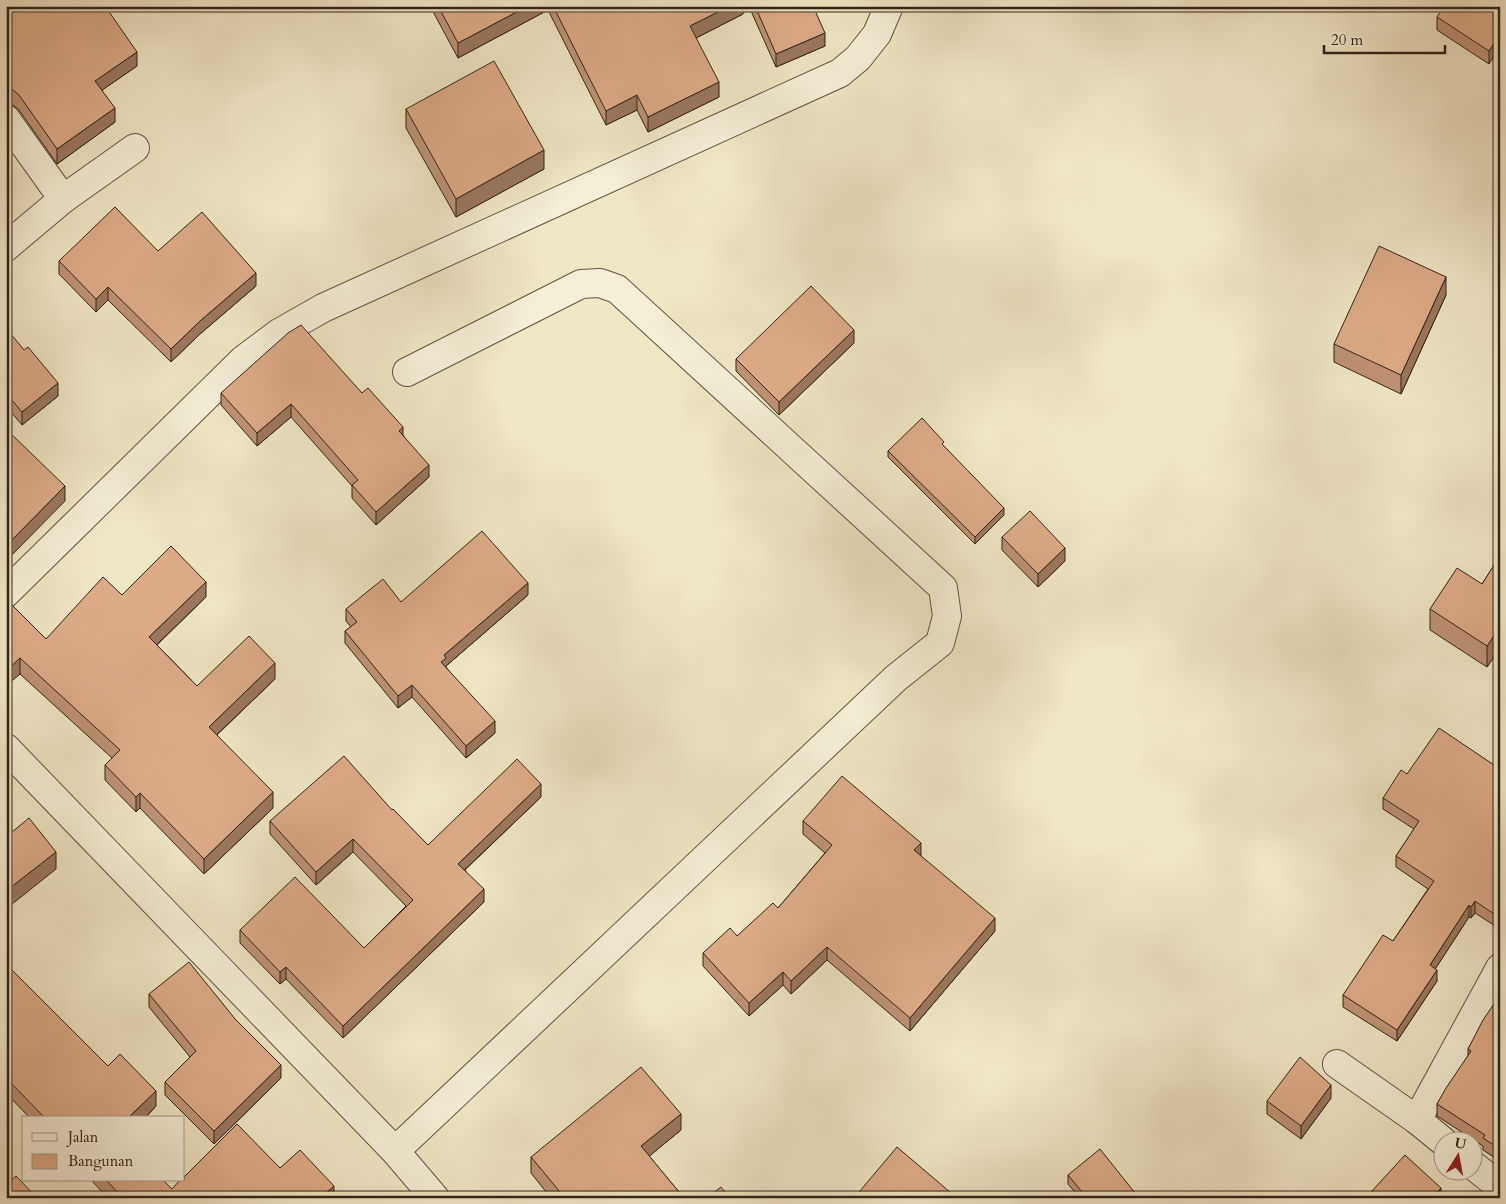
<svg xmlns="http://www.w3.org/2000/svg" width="1506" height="1204" viewBox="0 0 1506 1204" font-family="Cardo,serif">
	<rect width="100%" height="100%" fill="#f0e7c5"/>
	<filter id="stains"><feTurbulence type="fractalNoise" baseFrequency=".004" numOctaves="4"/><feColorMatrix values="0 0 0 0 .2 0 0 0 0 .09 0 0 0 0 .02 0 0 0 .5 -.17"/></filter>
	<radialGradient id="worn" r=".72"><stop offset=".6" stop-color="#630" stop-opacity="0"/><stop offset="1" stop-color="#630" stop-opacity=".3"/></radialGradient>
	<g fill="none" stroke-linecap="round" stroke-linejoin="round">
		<!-- minor casing -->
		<g stroke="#605543" stroke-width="30">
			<g id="minor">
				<path d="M6,119l57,80"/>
				<path d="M6,247l57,-48 72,-51"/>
				<path d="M6,593l237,-233 36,-27 44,-25 517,-235 18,-15 19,-24 12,-28"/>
				<path d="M1337,1064l80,56 27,22"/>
				<path d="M1417,1120l83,-152"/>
				<path d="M395,1151l501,-473 44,-35 7,-27 -4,-28 -326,-299 -17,-6 -19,1 -174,88"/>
				<path d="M1474,1166l26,21"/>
			</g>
		</g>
		<!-- tertiary casing -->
		<g stroke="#605543" stroke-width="30">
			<path id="tertiary" d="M6,748l389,403 40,47"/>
		</g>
		<!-- minor -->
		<use href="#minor" stroke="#f5efd9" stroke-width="28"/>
		<!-- tertiary -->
		<use href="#tertiary" stroke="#f5efd9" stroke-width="28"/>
	</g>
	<!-- wall -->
	<g fill="#bf9374" stroke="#302418">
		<path d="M6,6l131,60 -35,24 13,32 -58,42 -38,-54 -6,-5 -4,-1 -3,-3z"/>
		<path d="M430,6h313v8l-47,24 23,59 -71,35 -11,-22 -31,15 -58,-115 -90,48z"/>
		<path d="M751,6h62l12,40 -49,21 -25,-56z"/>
		<path d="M1500,6l-11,58 -52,-34v-13z"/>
		<path d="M406,109l138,60 -88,48 -50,-89z"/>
		<path d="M158,251l98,35 -56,48 -29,28 -63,-62 -12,12 -37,-38v-13z"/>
		<path d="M1446,295l-45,99 -67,-32v-18z"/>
		<path d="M6,328l52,68 -36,29 -16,-19z"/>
		<path d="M854,343l-75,72 -43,-44v-12z"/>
		<path d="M221,393h141l41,42 26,42 -53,48 -24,-27v-12l-61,-69 -34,29 -36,-41z"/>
		<path d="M944,446l60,69 -29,29 -87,-87v-6z"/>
		<path d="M1002,537l63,24 -27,26 -36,-37z"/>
		<path d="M1500,556v92l-13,19 -57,-37v-21l52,-25z"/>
		<path d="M122,595l84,2 -49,48 40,41 78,-7 -58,56 56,73 -69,66 -64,-66 -4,4 -31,-32v-15l7,-7 -92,-84 -14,-75 40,40z"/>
		<path d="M528,595l-82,71v1l49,66 -29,25 -54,-61 -14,11 -53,-65v-12l6,-4 -5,-6v-12l55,-7z"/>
		<path d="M1500,769v160l-25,-16 -4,5 -2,-1 -34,52 2,12 -40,60 -54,-34v-12l50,-54 35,-52 -32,-22v-11l18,-27 -31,-20v-11l24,-24z"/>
		<path d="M541,797l-76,73 19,32 -141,136 -57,-59 -6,5 -40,-41v-13l124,18 42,-42 -53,-54 -37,33 -46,-51v-13l122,-11 36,35z"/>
		<path d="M803,821l118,35 74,75 -85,100 -83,-71 -36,34 -8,-9 -34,31 -46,-50v-13l34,-17 41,-28 47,-55 -22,-19z"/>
		<path d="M6,964l102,102 48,40 -11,12h-115l-24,-25z"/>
		<path d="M149,994l132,84 -67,66 -49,-49v-13l25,-25 -41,-50z"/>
		<path d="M1500,995v166l-17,-11v-4l-46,-30v-12l31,-48v-7z"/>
		<path d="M1331,1098l-30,41 -34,-25v-13z"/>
		<path d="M681,1130l-32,26 35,42h-133l-20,-25v-16z"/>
		<path d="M280,1168l54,30h-226l-17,-18h72l9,9z"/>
		<path d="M1068,1175l71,23h-59l-12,-14z"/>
		<path d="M1372,1191l69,7h-69z"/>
	</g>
	<!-- shaded-wall -->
	<g fill="#9b785e" stroke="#302418">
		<path d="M528,6h20v4l-90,48v-15z"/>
		<path d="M730,6h13v8l-53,27v-15z"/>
		<path d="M825,33v13l-49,21v-13z"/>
		<path d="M1500,34v13l-11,17v-13z"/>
		<path d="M137,52v14l-42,29v-14z"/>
		<path d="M719,82v15l-71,35v-15z"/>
		<path d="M637,95v15l-31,15v-14z"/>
		<path d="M115,108v14l-58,42v-15z"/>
		<path d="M544,150v19l-88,48v-18z"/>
		<path d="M8,189v18l-2,2v-19z"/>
		<path d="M256,273v13l-56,48 -29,28v-13l29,-28z"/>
		<path d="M1446,277v18l-45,99v-19z"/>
		<path d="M108,287v13l-12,12v-13z"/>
		<path d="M854,330v13l-75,72v-13z"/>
		<path d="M58,383v13l-36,29v-13z"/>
		<path d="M291,404v13l-34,29v-13z"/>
		<path d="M403,427v13l-4,-9z"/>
		<path d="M429,465v12l-53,48v-13z"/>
		<path d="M65,486v15l-59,60v-15z"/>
		<path d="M1004,508v7l-29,29v-7z"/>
		<path d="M1065,548v13l-27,26v-13z"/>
		<path d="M206,582v15l-57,55v-15z"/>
		<path d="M528,583v12l-82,71v4l-5,-8 3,-7z"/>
		<path d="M1500,627v21l-13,19v-21z"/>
		<path d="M20,658v16l-14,12v-15z"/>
		<path d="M275,663v16l-66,63v-15z"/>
		<path d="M412,685v12l-14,11v-12z"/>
		<path d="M495,721v12l-29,25v-12z"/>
		<path d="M541,784v13l-83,79v-12z"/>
		<path d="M273,792v16l-69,66v-15z"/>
		<path d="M140,793v15l-4,4v-15z"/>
		<path d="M353,839v13l-37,33v-13z"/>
		<path d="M921,843v13l-7,-6z"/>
		<path d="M56,852v17l-50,40v-18z"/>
		<path d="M484,889v13l-141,136v-12z"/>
		<path d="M1475,901v12l-4,5v-11z"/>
		<path d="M1469,905v12l-39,60v-12z"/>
		<path d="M995,918v13l-85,100v-13z"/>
		<path d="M827,947v13l-36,34v-13z"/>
		<path d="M286,967v12l-6,5v-12z"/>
		<path d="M1437,970v11l-40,60v-11z"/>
		<path d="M783,972v13l-34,31v-13z"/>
		<path d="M281,1065v13l-67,66v-13z"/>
		<path d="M1331,1085v13l-30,41v-13z"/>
		<path d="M156,1091v15l-11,12h-17z"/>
		<path d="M681,1114v16l-40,33v-17z"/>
		<path d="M334,1186v12h-14z"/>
		<path d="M1441,1188v10h-9z"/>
	</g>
	<!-- building -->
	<g fill="#deab87" stroke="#302418">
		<path d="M6,6h99l32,46 -42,29 20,27 -58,41 -38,-54 -6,-5h-4l-3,-4z"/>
		<path d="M438,6h90l-70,37z"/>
		<path d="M553,6h177l-40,20 29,56 -71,35 -11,-22 -31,16z"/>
		<path d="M755,6h58l12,27 -49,21z"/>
		<path d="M1444,6h56v28l-11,17 -52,-34z"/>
		<path d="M494,61l50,89 -88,49 -50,-90z"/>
		<path d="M115,207l43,44 44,-39 54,61 -56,48 -29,28 -63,-62 -12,12 -37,-38z"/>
		<path d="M1379,246l67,31 -45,98 -67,-31z"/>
		<path d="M811,286l43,44 -75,72 -43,-43z"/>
		<path d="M301,325l61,68 6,-5 35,39 -4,4 30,34 -53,47 -24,-27 6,-5 -67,-76 -34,29 -36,-40 67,-60z"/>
		<path d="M6,328l18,22 4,-3 30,36 -36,29 -16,-19z"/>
		<path d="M922,418l22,24 -2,2 62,64 -29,29 -87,-86z"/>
		<path d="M6,429l59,57 -59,60z"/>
		<path d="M1030,511l35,37 -27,26 -36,-37z"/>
		<path d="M482,531l46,52 -84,72 2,3 -5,4 54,59 -29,25 -54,-61 -14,11 -53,-65 12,-9 -11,-13 37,-30 18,23z"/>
		<path d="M171,546l35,36 -57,55 48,49 52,-50 26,27 -66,64 64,65 -69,67 -64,-66 -4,4 -31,-32 15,-15 -100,-92 -14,13v-72l40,40 57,-62 19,18z"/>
		<path d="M1500,556v71l-13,19 -57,-37 27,-41 25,16z"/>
		<path d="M1439,728l61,41v149l-25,-17 -4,6 -2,-2 -39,60 7,5 -40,60 -54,-35 40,-60 10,6 41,-60 -38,-25 23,-35 -36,-23 18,-28 6,4z"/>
		<path d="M344,756l48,54 1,-1 35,36 89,-86 24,25 -83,80 26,25 -141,137 -57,-59 -6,5 -40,-42 55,-53 69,71 49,-48 -60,-61 -37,33 -46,-51z"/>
		<path d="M842,776l79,67 -7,7 81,68 -85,100 -83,-71 -36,34 -8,-9 -34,31 -46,-50 27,-25 7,8 36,-33 5,5 54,-63 -29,-24z"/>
		<path d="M29,818l27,34 -50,39v-54z"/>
		<path d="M189,962l47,58 45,45 -67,66 -49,-49 31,-31 -47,-57z"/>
		<path d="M6,964l102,102 12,-12 36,37 -28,27h-83l-39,-40z"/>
		<path d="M1500,995v154l-17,-11 2,-3 -48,-31 9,-16 25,-37 -3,-2 15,-29z"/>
		<path d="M1300,1057l31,28 -30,41 -34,-25z"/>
		<path d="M641,1067l40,47 -40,32 43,52h-119l-34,-41z"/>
		<path d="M237,1124l43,44 20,-18 34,36 -14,12h-197l-17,-18h57l9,9 8,-9h4v-3z"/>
		<path d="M897,1147l60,51h-103z"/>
		<path d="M1100,1149l39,49h-52l-19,-23z"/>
		<path d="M1405,1155l36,33 -9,10h-53l-7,-7z"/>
		<path d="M16,1176l21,22h-31v-13z"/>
		<path d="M721,1187l9,11h-23z"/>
	</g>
	<!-- margin -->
	<rect width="1506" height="1204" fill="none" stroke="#f0e7c5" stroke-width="25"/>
	<rect x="8" y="8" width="1491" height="1189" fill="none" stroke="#302418" stroke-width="2.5"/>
	<rect x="12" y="12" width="1481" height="1179" fill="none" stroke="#302418"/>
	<!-- legend -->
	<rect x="22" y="1116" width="162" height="65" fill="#f5efd9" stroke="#a69e8c"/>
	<rect x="32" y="1133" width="25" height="8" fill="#f5efd9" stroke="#a69e8c"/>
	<text x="68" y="1142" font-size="15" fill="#302418">Jalan</text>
	<rect x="32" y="1154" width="25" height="15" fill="#deab87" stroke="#a69e8c"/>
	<text x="68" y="1166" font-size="15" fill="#302418">Bangunan</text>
	<!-- north arrow -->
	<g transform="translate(1458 1156) rotate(11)"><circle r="24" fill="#f5efd9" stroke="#a69e8c"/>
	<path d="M0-4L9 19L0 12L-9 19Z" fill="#8f2418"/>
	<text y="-8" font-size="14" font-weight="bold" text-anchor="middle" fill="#302418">U</text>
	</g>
	<!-- scale -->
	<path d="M1324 45v8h121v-8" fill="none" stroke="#302418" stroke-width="2.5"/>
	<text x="1331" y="45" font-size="15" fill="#302418" stroke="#f5efd9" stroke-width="4" paint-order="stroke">20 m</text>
	<rect width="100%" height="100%" filter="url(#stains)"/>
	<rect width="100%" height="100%" fill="url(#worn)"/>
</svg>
